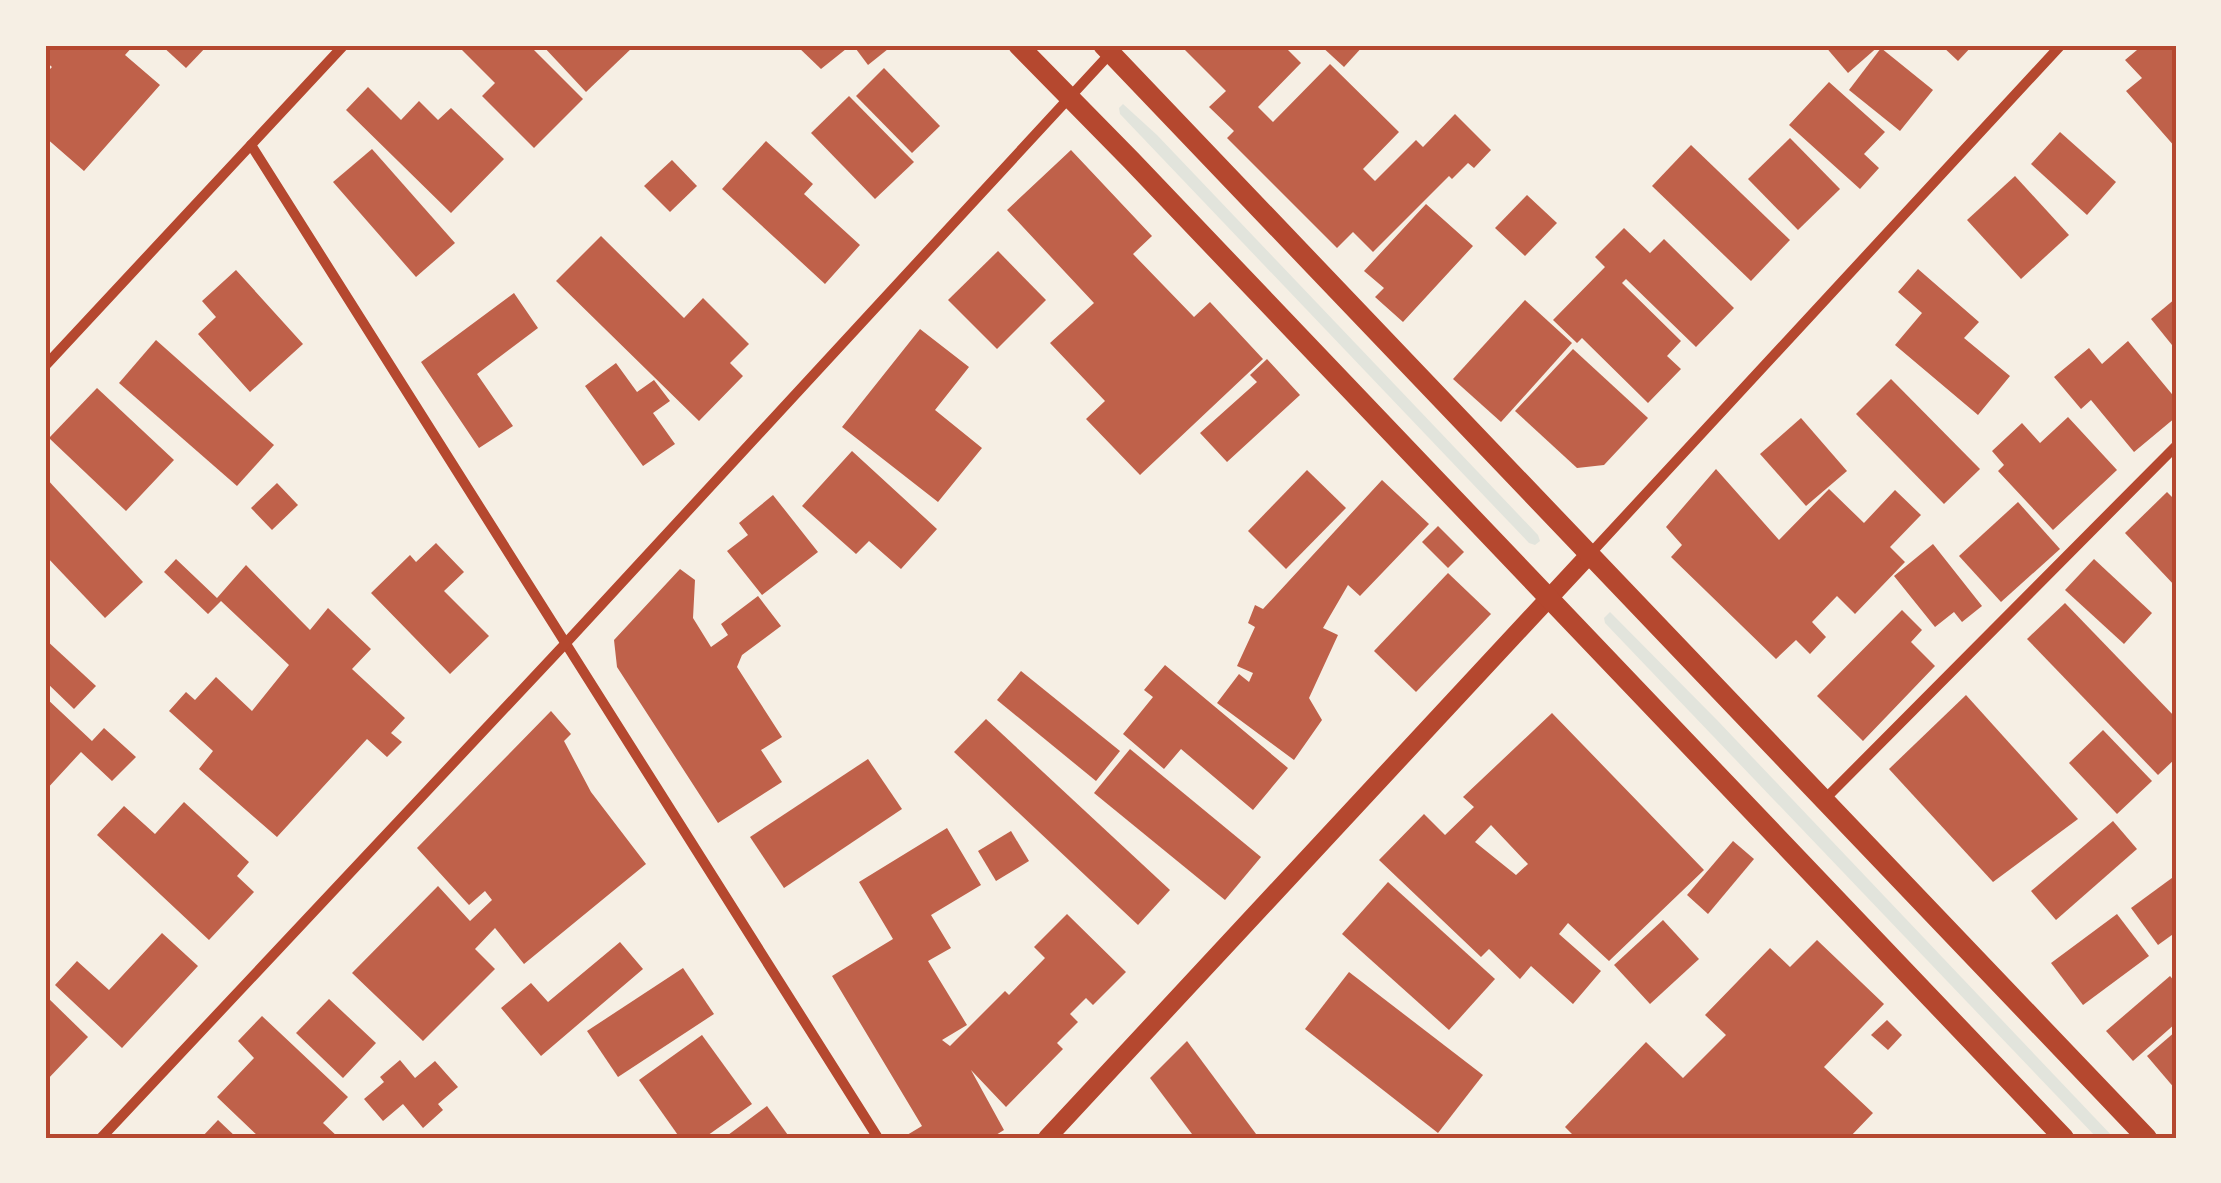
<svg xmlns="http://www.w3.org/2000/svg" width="2221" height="1183" viewBox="0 0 2221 1183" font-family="'Public Sans',sans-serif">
	<rect width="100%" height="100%" fill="#f6efe4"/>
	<!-- green -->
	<g fill="#e2e4dc">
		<path d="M1123,104l34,31 381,400 2,6 -5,4 -6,-2 -409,-429 -1,-6z"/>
		<path d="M1610,612l107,108 397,418h-17l-492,-515 -1,-5z"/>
	</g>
	<!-- building -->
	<g fill="#bf614a" fill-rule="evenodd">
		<path d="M45,45h89l-9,10 35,30 -76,86 -39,-34v-63l7,-7 -7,-6z"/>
		<path d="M161,45h47l-22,23z"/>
		<path d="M457,45h72l54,54 -49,49 -52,-52 13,-13z"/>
		<path d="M542,45h93l-49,47z"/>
		<path d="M796,45h55l-30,24z"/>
		<path d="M853,45h40l-25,20z"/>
		<path d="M1180,45h103l18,18 -43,44 15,15 57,-58 69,68 -36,37 12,12 41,-41 7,7 32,-33 36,36 -17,18 -6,-5 -16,16 -3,-3 -76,76 -20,-20 -16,16 -110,-110 7,-7 -25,-24 17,-16z"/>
		<path d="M1320,45h44l-20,22z"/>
		<path d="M1824,45h56l-32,28z"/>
		<path d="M1941,45h32l-15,16z"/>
		<path d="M2143,45h33v103l-50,-57 16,-13 -17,-18z"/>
		<path d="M1881,48l52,42 -33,41 -51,-41z"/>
		<path d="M884,68l56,58 -28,27 -56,-57z"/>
		<path d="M1829,82l56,50 -21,22 15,14 -19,21 -71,-64z"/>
		<path d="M368,87l33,33 18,-19 19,19 13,-12 53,51 -53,54 -105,-103z"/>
		<path d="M849,96l65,66 -39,37 -64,-66z"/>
		<path d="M2060,132l56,50 -29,33 -56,-51z"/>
		<path d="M1790,138l50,51 -42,41 -50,-51z"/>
		<path d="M766,141l47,43 -9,10 56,51 -35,39 -103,-95z"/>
		<path d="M1691,145l99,95 -39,41 -99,-95z"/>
		<path d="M372,149l83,94 -39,34 -83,-95z"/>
		<path d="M1071,150l81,86 -19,18 61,63 16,-15 53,57 -123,116 -54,-56 19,-18 -55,-58 44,-40 -87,-93z"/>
		<path d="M672,160l25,26 -27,26 -26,-26z"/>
		<path d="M2015,176l54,59 -48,44 -54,-59z"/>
		<path d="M1527,195l30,28 -32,33 -30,-28z"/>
		<path d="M1426,204l47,42 -70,76 -28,-25 9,-9 -20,-17z"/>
		<path d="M1624,228l26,25 14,-14 70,69 -38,39 -70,-68 -4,4 59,58 -14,15 14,13 -33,34 -66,-65 -5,5 -24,-23 52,-53 -10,-10z"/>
		<path d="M601,236l83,82 19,-20 46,46 -19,19 13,13 -44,45 -143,-140z"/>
		<path d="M998,251l48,49 -49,49 -49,-49z"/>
		<path d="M1918,269l61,53 -15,16 46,38 -32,39 -83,-70 27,-32 -24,-21z"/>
		<path d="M236,270l67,74 -53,48 -52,-58 18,-17 -14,-16z"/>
		<path d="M514,293l24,35 -61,46 36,52 -34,22 -58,-86z"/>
		<path d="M2176,298v52l-25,-31z"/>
		<path d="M1525,300l47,43 -71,79 -48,-43z"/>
		<path d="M920,329l49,38 -34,43 47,38 -44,54 -96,-75z"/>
		<path d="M156,340l118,105 -37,41 -118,-103z"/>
		<path d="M2128,341l48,58v18l-42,35 -43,-52 -10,9 -27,-32 35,-29 13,16z"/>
		<path d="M1573,349l75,69 -44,47 -27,3 -62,-57z"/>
		<path d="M1267,359l33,36 -73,67 -27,-29 57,-51 -7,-7z"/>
		<path d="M616,363l21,29 17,-12 16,21 -17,12 22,31 -32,22 -58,-80z"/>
		<path d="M1891,379l89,90 -36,35 -88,-90z"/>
		<path d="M97,388l77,72 -48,51 -77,-73z"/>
		<path d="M2068,417l49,53 -64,60 -55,-59 6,-6 -12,-14 30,-28 18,20z"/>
		<path d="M1801,418l46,53 -41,35 -46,-52z"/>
		<path d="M852,451l85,78 -36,40 -32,-28 -13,13 -54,-48z"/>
		<path d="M1716,469l63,71 50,-51 35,34 31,-33 26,25 -31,32 15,15 -50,52 -18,-18 -25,26 14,15 -16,17 -14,-14 -20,19 -105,-102 11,-12 -16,-18z"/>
		<path d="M1307,470l39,38 -60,61 -38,-38z"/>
		<path d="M45,477l98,105 -38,36 -60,-63z"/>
		<path d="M1382,480l47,44 -69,72 -12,-11 -25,43 15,7 -29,63 13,22 -28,40 -77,-57 22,-29 10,8 4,-9 -16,-7 18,-39 -7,-4 7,-18 8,4z"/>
		<path d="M277,483l21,22 -26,25 -21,-22z"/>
		<path d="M2167,492l9,9v86l-51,-54z"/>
		<path d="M773,495l45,57 -56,43 -35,-44 21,-16 -9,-12z"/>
		<path d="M2018,502l42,47 -59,53 -42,-46z"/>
		<path d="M1438,526l26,26 -16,16 -26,-26z"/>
		<path d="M436,543l28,29 -20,19 45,45 -39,38 -79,-81 39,-38 6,7z"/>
		<path d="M1933,544l49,62 -20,16 -8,-10 -19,15 -41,-51z"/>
		<path d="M176,559l41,39 29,-33 64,65 18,-22 43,41 -19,20 53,49 -14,15 11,9 -15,15 -20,-18 -90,98 -78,-68 14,-18 -44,-40 17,-19 9,8 21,-23 36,34 37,-46 -68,-64 -13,13 -44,-42z"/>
		<path d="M2094,559l58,54 -28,31 -59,-54z"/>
		<path d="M680,569l15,11 -2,38 18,29 17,-12 -7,-11 37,-28 23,30 -39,29 -5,12 45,70 -21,13 21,32 -64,41 -101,-156 -3,-27z"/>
		<path d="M1448,573l43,41 -75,78 -42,-41z"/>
		<path d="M2065,603l111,115v40l-18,17 -131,-136z"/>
		<path d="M1902,610l20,20 -11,12 24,24 -72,75 -46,-45z"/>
		<path d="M45,639l51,47 -22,23 -29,-28z"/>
		<path d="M1165,665l123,103 -35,42 -72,-61 -17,20 -41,-35 30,-37 -9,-7z"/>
		<path d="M1021,671l99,80 -24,30 -99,-81z"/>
		<path d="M1966,695l112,124 -85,63 -104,-113z"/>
		<path d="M45,697l47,44 12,-13 32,29 -24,24 -31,-29 -36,39z"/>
		<path d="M551,711l20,23 -7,7 27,51 55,72 -122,100 -29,-36 -20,21 20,20 -72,72 -71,-68 86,-87 32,35 22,-21 -7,-9 -16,14 -52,-57z"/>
		<path d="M1552,713l152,157 -95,91 -41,-38 -9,11 42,37 -28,33 -42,-38 -11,13 -31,-30 -8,8 -102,-97 45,-46 21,21 29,-28 -11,-10zM1491,825l37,39 -12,11 -41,-33z"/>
		<path d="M986,719l184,171 -32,35 -184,-173z"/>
		<path d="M2103,730l49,51 -35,33 -48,-51z"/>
		<path d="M1130,749l131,108 -36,43 -131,-107z"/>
		<path d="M868,759l34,50 -118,79 -34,-51z"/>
		<path d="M184,802l65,60 -12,14 17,16 -45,48 -112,-105 27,-29 31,28z"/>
		<path d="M2113,821l24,28 -81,71 -25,-29z"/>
		<path d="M947,828l34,57 -50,30 20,33 -23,13 39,64 -25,15 8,6 55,-55 4,4 36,-37 -11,-11 33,-33 59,58 -33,33 -7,-7 -16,16 8,8 -21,21 6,6 -57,58 -35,-37 33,60 -13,8h-82l-2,-3 15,-9 -90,-150 61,-37 -34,-57z"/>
		<path d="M1011,831l18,30 -33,20 -18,-30z"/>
		<path d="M1733,841l21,18 -46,55 -21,-19z"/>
		<path d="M2176,875v57l-18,13 -27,-37z"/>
		<path d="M1388,882l107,97 -46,51 -107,-96z"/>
		<path d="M2117,914l32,42 -66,49 -32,-42z"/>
		<path d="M1663,920l36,39 -49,45 -36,-39z"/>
		<path d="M162,933l36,33 -76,82 -67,-63 22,-24 32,29z"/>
		<path d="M1817,940l67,64 -60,63 49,46 -24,25h-273l-11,-11 81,-85 37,36 43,-43 -21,-20 65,-67 20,19z"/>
		<path d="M620,942l23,27 -102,87 -40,-48 30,-25 17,19z"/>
		<path d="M683,968l31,46 -96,63 -31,-46z"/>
		<path d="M1349,972l134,103 -45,58 -133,-104z"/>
		<path d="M2170,976l6,7v40l-43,38 -27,-30z"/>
		<path d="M45,995l43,42 -43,45z"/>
		<path d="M329,999l47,44 -33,35 -47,-45z"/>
		<path d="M262,1016l86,81 -25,26 16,15h-79l-43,-41 37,-39 -16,-17z"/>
		<path d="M1887,1020l15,15 -14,15 -17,-15z"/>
		<path d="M2176,1031v59l-29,-34z"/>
		<path d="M702,1035l50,69 -48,34h-24l-41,-58z"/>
		<path d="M1187,1041l72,97h-64l-45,-60z"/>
		<path d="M400,1060l15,18 20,-17 23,26 -20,17 5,6 -20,18 -20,-24 -20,17 -19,-22 20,-17 -4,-5z"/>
		<path d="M767,1106l23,32h-66z"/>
		<path d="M218,1120l19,18h-36z"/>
	</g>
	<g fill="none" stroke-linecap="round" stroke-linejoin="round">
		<!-- minor -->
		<g stroke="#b5482f" stroke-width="10">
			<path d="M251,145l627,993"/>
			<path d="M45,366l299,-321"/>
			<path d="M1590,554l471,-509"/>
			<path d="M1825,799l351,-353"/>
			<path d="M101,1138l464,-494 553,-599"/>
		</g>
		<!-- tertiary -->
		<path stroke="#b5482f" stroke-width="18" d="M1047,1138l543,-584"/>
		<!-- secondary -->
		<g stroke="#b5482f" stroke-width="20">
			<path d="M1018,45l113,115 933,978"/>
			<path d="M1103,45l1044,1093"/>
		</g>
	</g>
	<!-- border -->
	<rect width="2221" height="1183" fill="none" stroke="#f6efe4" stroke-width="95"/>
	<rect x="48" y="48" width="2126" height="1088" fill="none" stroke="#b5482f" stroke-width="4"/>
</svg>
